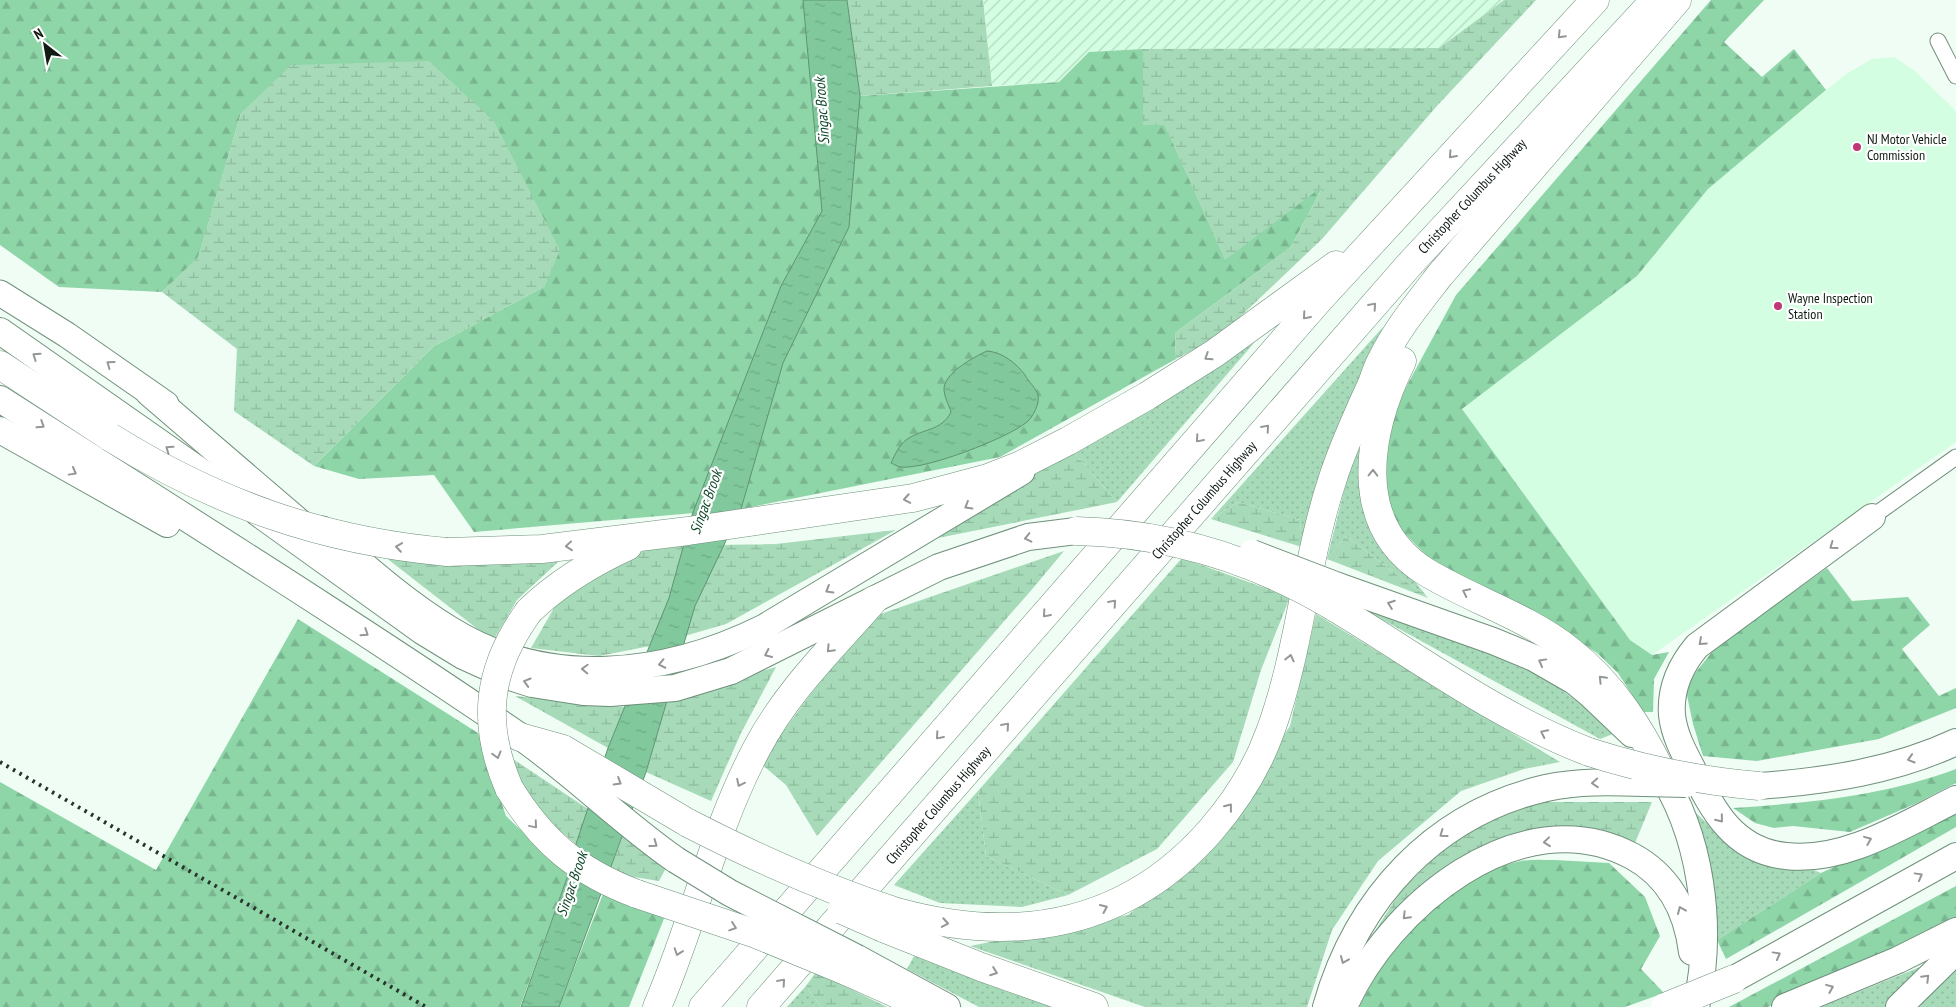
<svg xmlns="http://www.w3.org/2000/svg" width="1956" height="1007" viewBox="0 0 1956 1007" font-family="'PT Sans Narrow',sans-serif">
	<defs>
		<pattern id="industrial-furrows" width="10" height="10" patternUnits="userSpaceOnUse" patternTransform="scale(1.25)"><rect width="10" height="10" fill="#d3fee2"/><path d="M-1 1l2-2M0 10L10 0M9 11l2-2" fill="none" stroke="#b4d9c1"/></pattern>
		<pattern id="grass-dots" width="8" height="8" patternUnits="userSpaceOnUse" patternTransform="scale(1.25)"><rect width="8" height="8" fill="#a6dab8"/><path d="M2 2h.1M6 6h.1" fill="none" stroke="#8eba9d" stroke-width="1.8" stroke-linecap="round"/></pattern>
		<pattern id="forest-firs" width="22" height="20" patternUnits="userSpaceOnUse" patternTransform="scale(1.25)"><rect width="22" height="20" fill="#8ed5a8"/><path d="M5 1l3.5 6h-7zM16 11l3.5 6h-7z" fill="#79b690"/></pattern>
		<pattern id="wetland-marsh" width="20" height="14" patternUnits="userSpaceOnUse" patternTransform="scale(1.25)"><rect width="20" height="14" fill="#a6dab8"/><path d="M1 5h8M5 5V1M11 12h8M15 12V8" fill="none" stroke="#8eba9d"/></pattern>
		<pattern id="water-ripples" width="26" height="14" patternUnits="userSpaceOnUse" patternTransform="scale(1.25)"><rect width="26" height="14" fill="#81c89c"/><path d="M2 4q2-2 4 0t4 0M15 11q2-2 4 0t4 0" fill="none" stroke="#6eab86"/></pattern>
	</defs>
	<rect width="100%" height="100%" fill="#effdf4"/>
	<!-- built -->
	<path fill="#d3fee2" d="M1894,57l21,14 41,40v331l-304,213 -22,-15 -168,-231 175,-133 71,-87 138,-115 26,-15z"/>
	<!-- industrial -->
	<path fill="url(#industrial-furrows)" d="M983,0h521l-65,48 -296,1 -53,3 -31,30 -67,4z"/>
	<!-- grass -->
	<g fill="url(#grass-dots)">
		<path d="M1383,327l-55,130 -26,90 -2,-27 -62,-18 -27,17z"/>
		<path d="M1254,343l-137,159 -46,-53z"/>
		<path d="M1361,422l-3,45 11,57 59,74 -82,-62 -19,23z"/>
		<path d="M1361,608l170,59 87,65 -18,7z"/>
		<path d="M978,791l8,65 82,39 -46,12 -82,-4 -46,-18z"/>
		<path d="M1696,813l16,15 109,45 -104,67 -1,-24z"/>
		<path d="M914,956l91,35 53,16h-79l-72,-38z"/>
		<path d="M1920,967l-35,40h-64z"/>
		<path d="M1956,968v39h-42z"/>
		<path d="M806,986l15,21h-34z"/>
	</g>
	<!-- forest -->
	<g fill="url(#forest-firs)">
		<path d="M0,0h815l45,96 199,-14 30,-30 54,-3v76h22l60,134 99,-75 -33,63 -116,86 1,26 -176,98 -259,52 -267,23 -40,-57 -75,4 -45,-13 119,-119 112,-61 -304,-173 -43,145 -36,34 -103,-5 -59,-42z"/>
		<path d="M1711,0h53l-40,42 38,35 32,-28 32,41 -118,99 -71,87 -175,133 168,231 22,15 17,-3 -15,27 -1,33h-10l-25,-39 -21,-20 -80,-51 -83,-39 -37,-37 -13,-39 2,-63 70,-129z"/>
		<path d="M1827,568l25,33 56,-4 22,28 -28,24 37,47 17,-8v20l-77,31 -122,22 -54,-5 -10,-32 -8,-38 30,-38z"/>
		<path d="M298,619l180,114 28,83 62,59 -48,132h-520v-225l156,88z"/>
		<path d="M1956,769v14l-39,20 -67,29 -57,-6 -19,2 -19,-5 -22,-15c75,-5 151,-12 223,-39z"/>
		<path d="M1956,811v16l-230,132 -9,-19 104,-67z"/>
		<path d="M1555,860l54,3 36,34 15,39 -19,33 23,24 -39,14h-266c8,-14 15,-30 24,-43 29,-42 86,-93 138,-103 11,-2 23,-1 34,-1z"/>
		<path d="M1956,886v33l-188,88h-39z"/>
		<path d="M603,894l62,22 -36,91h-70z"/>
	</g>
	<!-- wetland -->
	<g fill="url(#wetland-marsh)">
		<path d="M847,0h136l9,86 -132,10z"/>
		<path d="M1504,0h32l-100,107 -114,132 -102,97 -44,23 -1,-26 116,-86 32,-61 -98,74 -60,-135h-22v-76l296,-1z"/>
		<path d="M429,61l65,60 66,129 -15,36 -112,61 -119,119 -80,-55 3,-62 -75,-57 36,-35 43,-144 50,-48z"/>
		<path d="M1071,449l46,53 -179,36z"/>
		<path d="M1238,502l62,18 2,27 -91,-28z"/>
		<path d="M896,530l-170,94 -76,22 -51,10 -68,-8 34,-59 89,-43 122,-2z"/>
		<path d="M1346,536l82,62 -101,-39z"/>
		<path d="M1064,551l-30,36 -217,249 -31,-51 -26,-22 106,-144z"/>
		<path d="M380,553l92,10 86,-1 -41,38 -24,41z"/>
		<path d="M1182,558l108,39 -29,73 -28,92 -76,87 -89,46 -82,-39 -8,-65z"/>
		<path d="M1316,614l244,148 -36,7 -63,22 -83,70 -46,69 -25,77h-162l-175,-61 158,-31 75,-62 87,-127z"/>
		<path d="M776,667l-35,66 -30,68 -65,-29 22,-74z"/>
		<path d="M515,696l110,11 -17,41z"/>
		<path d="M507,755l81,54 -12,35 -39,-32z"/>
		<path d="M1539,802h113l-17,41 -42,-10 -174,59 -44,39 26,-40 43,-43 43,-27z"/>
		<path d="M623,836l44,30 -8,15 -44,-7 -5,-4z"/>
		<path d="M816,972l71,35h-66l-15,-21z"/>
	</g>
	<!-- water -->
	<g fill="url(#water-ripples)" stroke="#5f9473">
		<path d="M803,0h44l13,96 -11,131 -66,136 -42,146 -46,97 -49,166 -87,235h-38l47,-132 8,-31 32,-96 61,-150 23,-83 89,-229 41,-75z"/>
		<path d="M987,351c15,1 29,12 38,24 3,6 11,13 13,20 2,8 -5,22 -11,27 -19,16 -102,48 -126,45 -3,0 -7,-3 -10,-4 4,-9 8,-17 15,-23 16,-12 35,-8 45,-28 -2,-7 -7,-15 -7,-23 0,-16 30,-32 43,-38z"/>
	</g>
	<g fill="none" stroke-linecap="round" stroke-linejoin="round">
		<!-- minor casing -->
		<g stroke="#70907b" stroke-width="17">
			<g id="minor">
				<path d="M1938,41l18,35"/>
				<path d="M1872,517l84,-60"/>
			</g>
		</g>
		<!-- primary casing -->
		<g stroke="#70907b" stroke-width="27">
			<g id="primary">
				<path d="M0,293l67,42 99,69"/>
				<path d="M322,529c41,35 82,72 128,100 98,61 215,47 314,-2l258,-155"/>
			</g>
		</g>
		<!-- trunk casing -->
		<g stroke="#70907b" stroke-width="28">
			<g id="trunk">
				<path d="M0,331l227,159"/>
				<path d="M149,393l155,133"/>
				<path d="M0,399c173,111 348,220 518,336 55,38 103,87 158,125"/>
				<path d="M0,430l167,94"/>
				<path d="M258,513l164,118 41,25 44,20 25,8 51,8 27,1 65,-5 56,-17 208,-104 89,-30 48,-6"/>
				<path d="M1872,517l-175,129c-16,19 -27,43 -25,69 2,19 11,36 20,53 20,42 42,83 94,88 59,7 119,-32 170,-57"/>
				<path d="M1338,586l155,55 41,17 40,23 17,14 41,39"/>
				<path d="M1655,765c47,67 59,163 41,242"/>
				<path d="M1759,786c68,-5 135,-15 197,-44"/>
				<path d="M857,958l90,49"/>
				<path d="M1734,979l222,-123"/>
				<path d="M1326,1007c31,-109 108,-193 220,-219 32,-7 65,-6 98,-5"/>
				<path d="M1344,1007c43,-99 176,-211 288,-151 37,20 55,55 60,96"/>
				<path d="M1785,1007l113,-47 58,-29"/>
				<path d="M1899,1007l57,-56"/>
			</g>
		</g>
		<!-- motorway casing -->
		<g stroke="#70907b" stroke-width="29">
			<g id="motorway">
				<path d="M1402,361c-34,69 -53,163 24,211 46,28 100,44 143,78 44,34 72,79 96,129"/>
				<path d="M0,365l110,72"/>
				<path d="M447,552l95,-3 146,-18 225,-33 75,-20 33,-13 47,-24 79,-45 68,-43 121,-88"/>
				<path d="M1334,607c84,50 163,110 255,145"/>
				<path d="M529,611c29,-28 62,-48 99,-65"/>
				<path d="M520,737l43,12 125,74"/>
				<path d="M509,788c33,54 69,84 128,106"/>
				<path d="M897,912c120,33 230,14 314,-82 25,-29 46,-62 59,-98 30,-81 35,-169 62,-251 10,-32 24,-62 38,-93 4,-8 6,-18 11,-27 15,-31 38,-59 59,-86l237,-275"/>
				<path d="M883,928l98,39 113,40"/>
				<path d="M846,971l80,36"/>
				<path d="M657,1007c37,-85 56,-176 100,-259 30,-57 75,-100 117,-148"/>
				<path d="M703,1007l615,-706 277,-301"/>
				<path d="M761,1007l648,-742 246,-265"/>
			</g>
		</g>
		<!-- minor -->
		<use href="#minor" stroke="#fff" stroke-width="15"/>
		<!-- primary -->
		<use href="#primary" stroke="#fff" stroke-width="25"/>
		<!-- trunk -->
		<use href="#trunk" stroke="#fff" stroke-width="26"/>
		<!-- motorway -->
		<use href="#motorway" stroke="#fff" stroke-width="28"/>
		<!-- rail -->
		<path stroke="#27332b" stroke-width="4" stroke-dasharray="2.5 5" stroke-linecap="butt" d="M0,762l426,245"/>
		<!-- trunk-bridge casing -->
		<g stroke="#70907b" stroke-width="28" stroke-linecap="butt">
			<g id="trunk-bridge">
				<path d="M1252,553l86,33"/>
				<path d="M1644,783l42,1"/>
				<path d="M676,860l54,33 127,65"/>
			</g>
		</g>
		<!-- motorway-bridge casing -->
		<g stroke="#70907b" stroke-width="29" stroke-linecap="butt">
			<g id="motorway-bridge">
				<path d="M110,437c106,66 212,104 337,115"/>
				<path d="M1076,531c93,2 178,28 258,76"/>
				<path d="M1589,752c56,18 111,29 170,34"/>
				<path d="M509,788c-28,-65 -22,-119 20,-177"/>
				<path d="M688,823c68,35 137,66 209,89"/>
				<path d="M637,894l119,40 90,37"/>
				<path d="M842,910l41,18"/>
				<path d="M1665,1007l69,-28"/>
			</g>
		</g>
		<!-- trunk-bridge -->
		<use href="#trunk-bridge" stroke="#fff" stroke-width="26"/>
		<!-- motorway-bridge -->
		<use href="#motorway-bridge" stroke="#fff" stroke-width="28"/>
	</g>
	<!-- one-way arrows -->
	<defs><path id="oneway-chevron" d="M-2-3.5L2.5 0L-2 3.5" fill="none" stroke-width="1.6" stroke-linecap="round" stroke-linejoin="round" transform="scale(1.25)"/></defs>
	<g stroke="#939895">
		<use href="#oneway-chevron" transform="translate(1561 35) rotate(134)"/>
		<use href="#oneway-chevron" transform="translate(1452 155) rotate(132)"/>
		<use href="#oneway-chevron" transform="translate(1373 306) rotate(-49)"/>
		<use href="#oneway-chevron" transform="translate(1306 316) rotate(131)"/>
		<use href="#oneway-chevron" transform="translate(36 356) rotate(-145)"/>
		<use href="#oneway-chevron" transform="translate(1208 357) rotate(147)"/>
		<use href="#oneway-chevron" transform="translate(110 364) rotate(-144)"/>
		<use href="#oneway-chevron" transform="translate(41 425) rotate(33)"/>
		<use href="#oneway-chevron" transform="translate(1266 428) rotate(-49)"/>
		<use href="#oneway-chevron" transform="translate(1199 439) rotate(131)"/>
		<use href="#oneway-chevron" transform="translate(169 449) rotate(-145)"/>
		<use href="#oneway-chevron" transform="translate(73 472) rotate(29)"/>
		<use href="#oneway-chevron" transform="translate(1373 473) rotate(-89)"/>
		<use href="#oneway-chevron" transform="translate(907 499) rotate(170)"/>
		<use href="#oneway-chevron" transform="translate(968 506) rotate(149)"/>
		<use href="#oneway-chevron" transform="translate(1028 538) rotate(167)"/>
		<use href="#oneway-chevron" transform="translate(569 546) rotate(174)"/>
		<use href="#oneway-chevron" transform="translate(1833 546) rotate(144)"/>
		<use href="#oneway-chevron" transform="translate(399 547) rotate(-172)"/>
		<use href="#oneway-chevron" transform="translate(829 590) rotate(149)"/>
		<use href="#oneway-chevron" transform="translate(1466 592) rotate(-154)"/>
		<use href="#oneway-chevron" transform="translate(1113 603) rotate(-49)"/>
		<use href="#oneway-chevron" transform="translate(1391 604) rotate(-160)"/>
		<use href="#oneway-chevron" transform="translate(1046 614) rotate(131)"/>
		<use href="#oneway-chevron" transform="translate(365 633) rotate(34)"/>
		<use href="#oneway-chevron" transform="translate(1702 642) rotate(138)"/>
		<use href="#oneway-chevron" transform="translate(830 649) rotate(134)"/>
		<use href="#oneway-chevron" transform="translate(768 654) rotate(155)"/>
		<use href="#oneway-chevron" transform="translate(1290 658) rotate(-77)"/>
		<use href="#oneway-chevron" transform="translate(1542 662) rotate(-151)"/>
		<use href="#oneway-chevron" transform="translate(662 664) rotate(168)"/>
		<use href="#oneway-chevron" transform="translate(585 669) rotate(-178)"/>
		<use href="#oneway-chevron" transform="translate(1602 679) rotate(-134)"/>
		<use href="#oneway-chevron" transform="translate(527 682) rotate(-164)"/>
		<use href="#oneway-chevron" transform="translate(1006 726) rotate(-49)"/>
		<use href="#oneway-chevron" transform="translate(1544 733) rotate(-154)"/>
		<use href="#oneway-chevron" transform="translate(939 736) rotate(131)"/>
		<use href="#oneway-chevron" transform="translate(497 755) rotate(75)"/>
		<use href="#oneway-chevron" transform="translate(1911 759) rotate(163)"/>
		<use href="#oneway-chevron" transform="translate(618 782) rotate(31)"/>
		<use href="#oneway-chevron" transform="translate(740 783) rotate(116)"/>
		<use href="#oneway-chevron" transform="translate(1595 783) rotate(176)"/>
		<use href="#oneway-chevron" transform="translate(1229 807) rotate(-52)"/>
		<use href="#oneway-chevron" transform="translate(1720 819) rotate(51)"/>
		<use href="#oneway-chevron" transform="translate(534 825) rotate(50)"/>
		<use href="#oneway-chevron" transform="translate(1443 834) rotate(144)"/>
		<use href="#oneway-chevron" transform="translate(1868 840) rotate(-22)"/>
		<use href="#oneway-chevron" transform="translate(1547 842) rotate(174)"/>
		<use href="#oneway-chevron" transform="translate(654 844) rotate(36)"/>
		<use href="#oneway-chevron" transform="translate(1919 876) rotate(-29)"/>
		<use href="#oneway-chevron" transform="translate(1104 908) rotate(-24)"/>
		<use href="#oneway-chevron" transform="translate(1681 910) rotate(-113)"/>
		<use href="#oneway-chevron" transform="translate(1406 916) rotate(135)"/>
		<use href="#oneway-chevron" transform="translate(945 923) rotate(10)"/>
		<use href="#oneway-chevron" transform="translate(733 927) rotate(19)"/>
		<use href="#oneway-chevron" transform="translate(678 952) rotate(109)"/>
		<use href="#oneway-chevron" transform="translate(1777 955) rotate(-29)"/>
		<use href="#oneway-chevron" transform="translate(1344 960) rotate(113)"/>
		<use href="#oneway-chevron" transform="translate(994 972) rotate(20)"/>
		<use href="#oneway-chevron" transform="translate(1926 978) rotate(-45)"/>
		<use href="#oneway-chevron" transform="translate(782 982) rotate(-49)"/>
		<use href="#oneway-chevron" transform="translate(1830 988) rotate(-22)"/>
	</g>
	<!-- markers -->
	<g fill="#bf3775" stroke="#fff" stroke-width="2">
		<circle cx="1857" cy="147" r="5"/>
		<circle cx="1778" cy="306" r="5"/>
	</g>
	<g text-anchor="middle" stroke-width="4.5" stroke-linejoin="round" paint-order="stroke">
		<!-- poi labels -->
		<g font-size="14" fill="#0f1b13" stroke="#fff" text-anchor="start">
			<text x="1867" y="144">NJ Motor Vehicle<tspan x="1867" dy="16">Commission</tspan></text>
			<text x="1788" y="303">Wayne Inspection<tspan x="1788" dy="16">Station</tspan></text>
		</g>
		<!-- street labels -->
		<g font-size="14" fill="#0f1b13" stroke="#fff">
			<text transform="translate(1472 196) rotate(-47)" y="5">Christopher Columbus Highway</text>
			<text transform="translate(1204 500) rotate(-49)" y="5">Christopher Columbus Highway</text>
			<text transform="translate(938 805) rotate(-49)" y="5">Christopher Columbus Highway</text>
		</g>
		<!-- water labels -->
		<g font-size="15" font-style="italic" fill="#11482b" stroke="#fff">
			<text transform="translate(822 111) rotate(-94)" y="5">Singac Brook</text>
			<text transform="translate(706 502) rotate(-70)" y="5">Singac Brook</text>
			<text transform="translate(572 884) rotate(-71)" y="5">Singac Brook</text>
		</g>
	</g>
	<!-- north arrow -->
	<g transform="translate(45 45) rotate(329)" stroke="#ffffff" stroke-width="4" paint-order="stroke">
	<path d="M0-4L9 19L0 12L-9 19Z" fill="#0f1b13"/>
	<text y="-8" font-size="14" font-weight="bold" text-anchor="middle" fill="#0f1b13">N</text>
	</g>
</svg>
